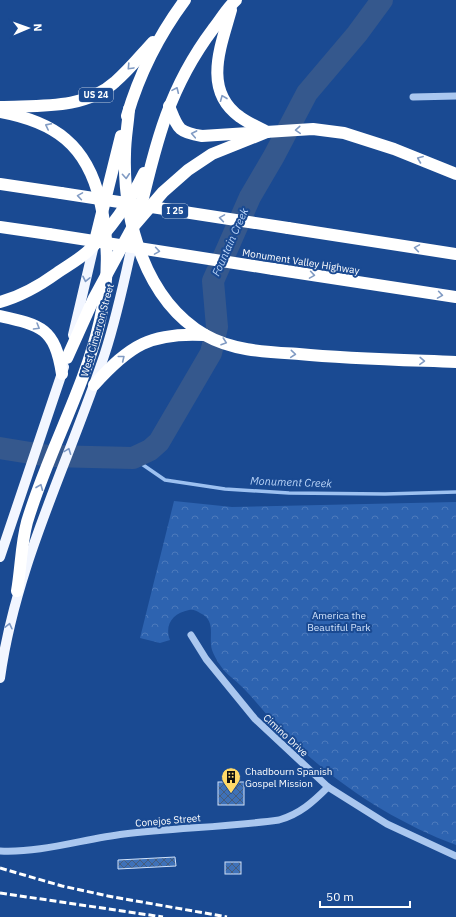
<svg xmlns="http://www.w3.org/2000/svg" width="456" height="917" viewBox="0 0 456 917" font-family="'IBM Plex Sans',sans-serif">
	<defs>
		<pattern id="park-crowns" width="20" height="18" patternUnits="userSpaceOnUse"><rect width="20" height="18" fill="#2d63b0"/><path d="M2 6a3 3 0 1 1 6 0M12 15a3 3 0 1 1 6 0" fill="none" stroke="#4c7abc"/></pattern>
		<pattern id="building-cross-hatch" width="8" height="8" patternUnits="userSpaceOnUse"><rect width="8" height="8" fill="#3e71b8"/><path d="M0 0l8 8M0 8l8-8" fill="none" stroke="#465d7d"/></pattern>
	</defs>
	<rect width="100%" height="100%" fill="#1a4a92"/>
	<!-- park -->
	<path fill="url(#park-crowns)" d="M174,501l58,6 224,-5v343c-64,-24 -123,-63 -171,-111 -19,-18 -34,-41 -54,-57 -7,-5 -16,-18 -19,-27 -4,-14 5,-29 -12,-37 -3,-2 -7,-4 -11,-3 -16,3 -25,15 -19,30l-10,3 -20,-5z"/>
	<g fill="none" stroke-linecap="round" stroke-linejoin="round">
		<!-- stream -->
		<path stroke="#9dc1f1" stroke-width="3.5" d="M133,458l32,22 60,9 64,4 96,1 71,-2"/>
		<!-- river -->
		<path stroke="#35588d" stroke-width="22" d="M0,448l49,8 84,2 17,-8 9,-8 52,-89 6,-26 -4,-46 37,-84 24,-41 33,-63 50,-59 25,-34"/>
	</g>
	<!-- building -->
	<g fill="url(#building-cross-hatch)" stroke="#d0e2fb">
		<rect x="218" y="782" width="26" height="23"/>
		<path d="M175,857l1,9 -58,3v-9z"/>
		<rect x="225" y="862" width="16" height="12"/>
	</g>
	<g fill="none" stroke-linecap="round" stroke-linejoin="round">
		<!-- minor -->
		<g stroke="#aac7ef" stroke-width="7">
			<path d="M413,97l43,-1"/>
			<path d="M191,635l15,24 49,60 73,68 59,37 69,32"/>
			<path d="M0,851c42,2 83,-12 124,-17 51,-6 103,-7 155,-14 21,-6 34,-18 49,-33"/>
		</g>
		<!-- major -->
		<g stroke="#f2f6ff" stroke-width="10">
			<path d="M73,335l21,-90"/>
			<path d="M0,557l64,-190"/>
			<path d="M0,678c16,-115 69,-216 105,-325 12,-37 20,-75 28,-112"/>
		</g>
		<!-- highway -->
		<g stroke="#fff" stroke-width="12">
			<path d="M231,10c-10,36 -29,80 9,107 8,6 18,10 27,15"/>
			<path d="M169,106c9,22 8,26 33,30l111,-7 31,4 50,16 62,25"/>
			<path d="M0,107c39,-2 84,3 115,-25 14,-12 26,-27 38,-40"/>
			<path d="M129,109c-1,15 -4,30 -4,45 -2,66 20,146 80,181 28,16 62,17 94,19 52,5 105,6 157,8"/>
			<path d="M0,112c55,10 87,33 100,89 29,122 -40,211 -73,321 -6,22 -6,46 -10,69"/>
			<path d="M127,116c12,-41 32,-81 58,-116"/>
			<path d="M0,184l61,9"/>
			<path d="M139,215c17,-72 29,-126 74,-186 8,-10 14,-21 23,-29"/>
			<path d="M0,227l49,7"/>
			<path d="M288,228l168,26"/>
			<path d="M94,245l27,-109"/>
			<path d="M273,269l183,28"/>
			<path d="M0,302c22,-6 39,-16 57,-29 10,-7 21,-13 30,-21 22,-20 44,-52 57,-79"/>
			<path d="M0,316c41,9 55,12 62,58"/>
			<path d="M67,358l27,-60 38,-70 31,-36 25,-22 24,-16 55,-22"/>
			<path d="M94,385c36,-40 57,-53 111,-50"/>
		</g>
		<!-- rail -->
		<g stroke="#fff" stroke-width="3" stroke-dasharray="7 3" stroke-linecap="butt">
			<path d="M0,868l62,18 46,10 119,21"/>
			<path d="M0,893l163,24"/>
		</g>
		<!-- highway-bridge -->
		<g stroke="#fff" stroke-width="12">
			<path d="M61,193l227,35"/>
			<path d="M49,234l224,35"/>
		</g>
	</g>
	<!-- one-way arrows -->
	<defs><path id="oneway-chevron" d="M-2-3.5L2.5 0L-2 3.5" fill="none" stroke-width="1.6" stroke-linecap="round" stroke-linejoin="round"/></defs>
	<g stroke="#819bc3">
		<use href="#oneway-chevron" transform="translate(130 67) rotate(133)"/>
		<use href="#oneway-chevron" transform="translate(176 90) rotate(-66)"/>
		<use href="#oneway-chevron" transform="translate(223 98) rotate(-112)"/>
		<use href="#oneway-chevron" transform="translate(48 126) rotate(-153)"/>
		<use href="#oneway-chevron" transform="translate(298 130) rotate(176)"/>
		<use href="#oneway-chevron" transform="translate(194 134) rotate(-169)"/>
		<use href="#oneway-chevron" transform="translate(420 159) rotate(-158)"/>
		<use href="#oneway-chevron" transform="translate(126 176) rotate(86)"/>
		<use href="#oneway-chevron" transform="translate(80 196) rotate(-171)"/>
		<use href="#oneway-chevron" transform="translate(222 218) rotate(-171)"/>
		<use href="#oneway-chevron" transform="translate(417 248) rotate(-171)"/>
		<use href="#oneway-chevron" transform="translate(157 251) rotate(9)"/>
		<use href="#oneway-chevron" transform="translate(312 275) rotate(9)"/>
		<use href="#oneway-chevron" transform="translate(440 295) rotate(9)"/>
		<use href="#oneway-chevron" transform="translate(37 327) rotate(30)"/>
		<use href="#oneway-chevron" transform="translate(224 342) rotate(19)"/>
		<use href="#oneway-chevron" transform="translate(293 354) rotate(5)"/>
		<use href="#oneway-chevron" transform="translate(122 358) rotate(-39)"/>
		<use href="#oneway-chevron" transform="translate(422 361) rotate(2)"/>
		<use href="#oneway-chevron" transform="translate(40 487) rotate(-68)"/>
	</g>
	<g stroke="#7b97c3">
		<use href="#oneway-chevron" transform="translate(86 279) rotate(102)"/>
		<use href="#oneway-chevron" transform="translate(68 451) rotate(-69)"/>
		<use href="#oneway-chevron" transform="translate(9 626) rotate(-77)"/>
	</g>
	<!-- icons -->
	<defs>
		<g id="building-pin" transform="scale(1)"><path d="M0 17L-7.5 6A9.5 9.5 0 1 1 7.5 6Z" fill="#ffd968" stroke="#1a4a92"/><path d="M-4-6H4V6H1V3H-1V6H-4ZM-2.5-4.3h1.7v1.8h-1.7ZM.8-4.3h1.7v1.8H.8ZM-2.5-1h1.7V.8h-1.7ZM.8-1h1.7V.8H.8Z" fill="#111"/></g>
	</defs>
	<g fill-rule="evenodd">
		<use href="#building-pin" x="231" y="777"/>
	</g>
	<g text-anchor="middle" stroke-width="4" stroke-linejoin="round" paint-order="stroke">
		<!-- shield labels -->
		<g fill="#1a4a92" stroke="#bac9de" stroke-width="1">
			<rect x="79" y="88" width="34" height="14" rx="3"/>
			<rect x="162" y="204" width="26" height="14" rx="3"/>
		</g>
		<g font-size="9" font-weight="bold" fill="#fff">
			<text x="96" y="98">US 24</text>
			<text x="175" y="214">I 25</text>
		</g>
		<!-- street labels -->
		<g font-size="10" fill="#fff" stroke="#1a4a92">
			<text transform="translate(301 261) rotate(9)" y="4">Monument Valley Highway</text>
			<text transform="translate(97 330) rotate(-74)" y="4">West Cimarron Street</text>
			<text transform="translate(286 735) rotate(43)" y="4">Cimino Drive</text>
			<text transform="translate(168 820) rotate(-5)" y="4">Conejos Street</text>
		</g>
		<!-- park labels -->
		<g font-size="10" fill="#d0e2fb" stroke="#1a4a92">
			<text x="339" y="619">America the<tspan x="339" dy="12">Beautiful Park</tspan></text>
		</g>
		<!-- poi labels -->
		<g font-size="10" fill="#fff" stroke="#1a4a92" text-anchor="start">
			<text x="245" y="775">Chadbourn Spanish<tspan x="245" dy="12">Gospel Mission</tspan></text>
		</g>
		<!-- water labels -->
		<g font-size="11" font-style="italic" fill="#b6d1f6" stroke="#1a4a92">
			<text transform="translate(230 242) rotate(-66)" y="4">Fountain Creek</text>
			<text transform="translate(291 482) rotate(2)" y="4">Monument Creek</text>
		</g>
	</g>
	<!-- north arrow -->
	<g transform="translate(28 28) rotate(88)" stroke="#1a4a92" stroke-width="3" paint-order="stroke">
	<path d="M0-3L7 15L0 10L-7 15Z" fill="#ffffff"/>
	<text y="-6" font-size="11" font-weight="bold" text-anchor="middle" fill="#ffffff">N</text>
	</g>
	<!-- scale -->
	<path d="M320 901v6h90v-6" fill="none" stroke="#ffffff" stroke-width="2"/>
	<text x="326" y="901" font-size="12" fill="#ffffff" stroke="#1a4a92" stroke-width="3" paint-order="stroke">50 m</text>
</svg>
